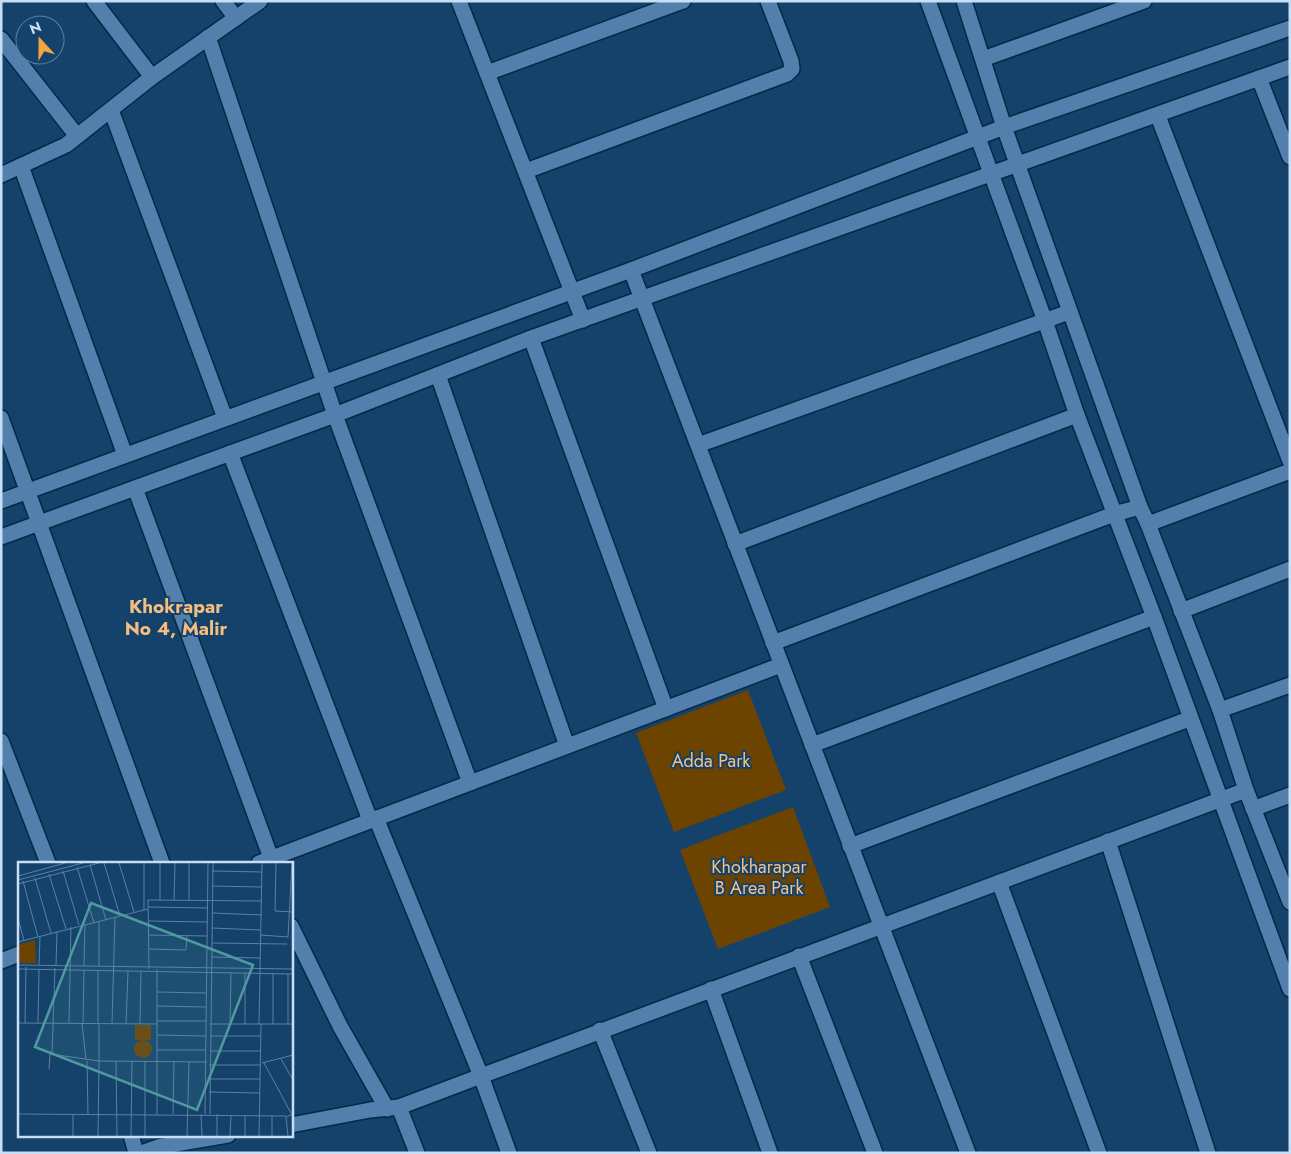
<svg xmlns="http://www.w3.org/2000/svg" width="1291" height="1154" viewBox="0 0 1291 1154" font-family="Jost,sans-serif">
	<rect width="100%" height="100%" fill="#15426b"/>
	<!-- green -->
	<g fill="#6d4300">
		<path d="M748,690l38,100 -112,42 -38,-99z"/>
		<path d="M793,807l37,100 -112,42 -38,-99z"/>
	</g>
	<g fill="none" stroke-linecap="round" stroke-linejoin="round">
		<!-- minor casing -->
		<g stroke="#052846" stroke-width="18">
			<g id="minor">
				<path d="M94,1l58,76"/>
				<path d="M223,1l13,17"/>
				<path d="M459,1l124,319"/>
				<path d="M928,1l117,320 32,94 77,202 136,372"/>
				<path d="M964,1l40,126 136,380 8,17 72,186 26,80 44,112"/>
				<path d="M208,37l127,378 135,368"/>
				<path d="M1,39l76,97"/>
				<path d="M983,59l161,-58"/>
				<path d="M487,73l196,-72"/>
				<path d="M1259,78l31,79"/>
				<path d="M111,110l114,308"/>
				<path d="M1158,116l132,345"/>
				<path d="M21,166l104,289"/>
				<path d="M526,171l261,-97 5,-5 -1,-8 -23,-60"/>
				<path d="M1,175l65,-30 86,-68 108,-76"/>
				<path d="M631,270l337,883"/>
				<path d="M531,338l135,371"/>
				<path d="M438,375l129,371"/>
				<path d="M1,418l161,445"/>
				<path d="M698,445l371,-133"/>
				<path d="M230,453l140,367"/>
				<path d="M135,488l136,370"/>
				<path d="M1,501l630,-231 373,-143 286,-99"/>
				<path d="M1148,524l142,-53"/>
				<path d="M1,537l334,-122 196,-77 759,-271"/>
				<path d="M735,544l342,-129"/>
				<path d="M1181,611l109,-42"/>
				<path d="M773,643l341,-129 26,-7"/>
				<path d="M1220,710l70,-25"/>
				<path d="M1,741l47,122"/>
				<path d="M812,745l342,-128"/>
				<path d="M1253,809l37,-14"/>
				<path d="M376,818l105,258 765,-286"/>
				<path d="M1108,841l100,312"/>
				<path d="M850,846l339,-127"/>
				<path d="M259,863l522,-198"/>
				<path d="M999,882l100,271"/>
				<path d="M291,926l49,100 47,83"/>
				<path d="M799,956l76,197"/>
				<path d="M1,961l18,-7"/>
				<path d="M711,989l59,164"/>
				<path d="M600,1030l49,123"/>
				<path d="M399,1107l18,46"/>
				<path d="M291,1125l79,-15 29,-3 82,-31 28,77"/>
				<path d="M131,1135l5,18"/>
				<path d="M141,1153l17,-6 70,-12"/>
			</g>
		</g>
		<!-- minor -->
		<use href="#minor" stroke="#527fac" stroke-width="15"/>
	</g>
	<g text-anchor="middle" stroke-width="4" stroke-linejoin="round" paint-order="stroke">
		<!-- park labels -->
		<g font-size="18" fill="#f7c184" stroke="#15426b">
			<text x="711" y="767">Adda Park</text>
			<text x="759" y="873">Khokharapar<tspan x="759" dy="21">B Area Park</tspan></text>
		</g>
		<!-- neighbourhood labels -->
		<g font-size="19" font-weight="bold" fill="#f4be80" stroke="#15426b">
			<text x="176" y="613">Khokrapar<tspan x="176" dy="22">No 4, Malir</tspan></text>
		</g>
	</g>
	<!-- overview -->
	<g transform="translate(18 862)">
		<rect width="275" height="275" fill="#15426b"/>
		<path d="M17,78l1,23h-18v-18zM117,163h16v15h-16zM116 187a9 9 0 1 1 18 0a9 9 0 1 1-18 0Z" fill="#6d4300"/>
		<path fill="none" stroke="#5c80a3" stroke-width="1" d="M86,1l16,53M101,1l15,49M258,1l-1,48 18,1M72,3l16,55M59,5l17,56M45,9l16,54M194,9l50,1M31,12l17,55M0,14l47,-13M17,16l16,55M0,18l65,-17M5,19l15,56M0,22l81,-21M194,24l50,1M142,38v-37M156,38l1,-37M171,38v-37M130,45l60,1M126,48v-47M194,51l50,2M0,56l6,23M130,59l60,1M194,66l49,2M130,73l59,1M243,73l27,2 4,-74M0,80l130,-33M194,81l75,1M131,87l37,1 1,-14M193,95l50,1M0,103l275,4M21,103l1,-28M38,103l1,-34M66,104l1,-42M81,104v-44M0,107l275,5M131,107l-1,-69 114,1M255,111v51M139,130l50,1M139,144l49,1M139,159h50M0,161l139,1M7,161l1,-56M20,161l1,-53M51,161l2,-96M64,161l4,37M65,161l1,-53M80,161v-52M81,161v38l108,1M94,162l3,-107M108,162l2,-53M122,162l1,-53M192,162h83M212,162l1,-51M227,162v-51M241,162l3,-161M270,162v-50M139,173l49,1M192,174h50M139,188h48M192,189h50M34,192l3,-86M263,197l12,21M69,199l1,54M98,199l1,75M127,199v75M244,201l31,-8M246,201l27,50M191,203h51M31,207l1,-15 49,7 -1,75M191,217h51M191,230l51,1M0,252l268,2M155,252l1,-53M183,252l1,22M187,252l3,-251M192,252l3,-251M199,252v22M55,253v21M139,253v-146M227,253v21M254,253v21M113,274l1,-75M169,274l2,-74M212,274l1,-21M241,274l2,-112M270,274l-2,-19 7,-3"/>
		<path fill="#4f9a9e" fill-opacity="0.15" stroke="#4f9a9e" stroke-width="2.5" d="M73,41l162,62 -56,145 -162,-63z"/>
		<rect width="275" height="275" fill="none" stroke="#c7def7" stroke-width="2.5"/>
	</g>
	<!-- border -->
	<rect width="1291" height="1154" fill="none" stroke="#c7def7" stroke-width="5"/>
	<!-- north arrow -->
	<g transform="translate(40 40) rotate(339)"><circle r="24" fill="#15426b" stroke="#5c80a3"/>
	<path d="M0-4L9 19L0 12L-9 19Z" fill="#f2a541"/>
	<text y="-8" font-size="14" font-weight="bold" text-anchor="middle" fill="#c7def7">N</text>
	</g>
</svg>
